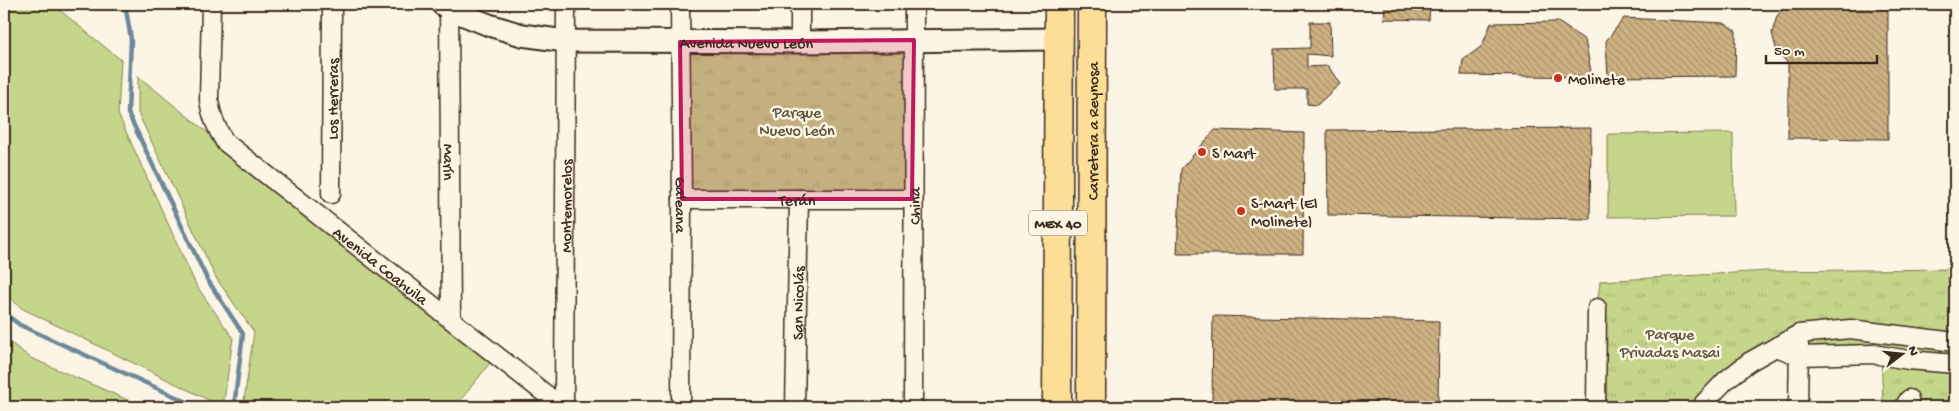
<svg xmlns="http://www.w3.org/2000/svg" width="1959" height="411" viewBox="0 0 1959 411" font-family="'Gochi Hand',sans-serif">
	<defs>
		<pattern id="park-tufts" width="24" height="20" patternUnits="userSpaceOnUse" patternTransform="scale(1.25)"><rect width="24" height="20" fill="#c5d589"/><path d="M3 7l-1-3M5 7V3M7 7l1-3M15 17l-1-3M17 17v-4M19 17l1-3" fill="none" stroke="#aab776"/></pattern>
		<pattern id="building-back-hatch" width="6" height="6" patternUnits="userSpaceOnUse" patternTransform="scale(1.25)"><rect width="6" height="6" fill="#ceb283"/><path d="M-1 5l2 2M0 0l6 6M5-1l2 2" fill="none" stroke="#a8916b"/></pattern>
	</defs>
	<rect width="100%" height="100%" fill="#fcf5e5"/>
	<filter id="ink" filterUnits="userSpaceOnUse"><feTurbulence type="fractalNoise" baseFrequency=".02" numOctaves="2"/><feDisplacementMap in="SourceGraphic" scale="10" xChannelSelector="R" yChannelSelector="G"/><feConvolveMatrix kernelMatrix="1 2 1 2 8 2 1 2 1" color-interpolation-filters="sRGB"/></filter>
	<g filter="url(#ink)">
		<!-- grass -->
		<g fill="#c5d589" stroke="#808054">
			<path d="M4,4h48l69,56 -3,54 78,171 37,53 -10,69 -200,-98 -19,-16z"/>
			<path d="M138,76l352,287 -35,44h-212l11,-75 -38,-54 -78,-165z"/>
			<path d="M1733,133l1,83 -126,1v-83z"/>
			<path d="M4,338l27,20 113,49h-140z"/>
		</g>
		<!-- park -->
		<g fill="url(#park-tufts)" stroke="#808054">
			<path d="M914,40l-2,159h-230l-2,-157z"/>
			<path d="M1955,269v138h-69l-3,-2 -2,-49 -105,-9 -73,60h-107l1,-99 3,-27 167,-10z"/>
		</g>
		<g fill="none" stroke-linecap="round" stroke-linejoin="round">
			<!-- stream -->
			<g stroke="#6c889a" stroke-width="4.5">
				<path d="M125,4l6,35 -3,74 79,166 36,55 -9,73"/>
				<path d="M4,313l16,12 178,82"/>
			</g>
		</g>
		<!-- building -->
		<g fill="url(#building-back-hatch)" stroke="#3b2a1e">
			<path d="M1385,4h45l-1,16 -45,-1z"/>
			<path d="M1787,4h101v135l-100,-1v-75l-11,-11 -5,-19 5,-17z"/>
			<path d="M1624,18l100,5 12,8 -1,45 -127,1 -2,-36z"/>
			<path d="M1310,22h20l1,34 -24,-2v13l21,-1 12,18 -23,21 -10,-1v-15h-32l-1,-40 36,-1z"/>
			<path d="M1558,22l27,18 7,37 -131,-2 2,-15 19,-14 9,-23z"/>
			<path d="M1591,128l-1,91 -262,-4 -1,-85z"/>
			<path d="M1215,130l89,3 -1,121h-126l4,-85z"/>
			<path d="M1213,316l226,5 -1,86h-226z"/>
		</g>
		<g fill="none" stroke-linecap="round" stroke-linejoin="round">
			<!-- minor casing -->
			<g stroke="#3b2a1e" stroke-width="21">
				<g id="minor">
					<path id="s1" d="M211,4l-2,96c2,16 7,28 16,42l337,265"/>
					<path id="s2" d="M449,4l2,315"/>
					<path id="s3" d="M680,4l2,195 -1,208"/>
					<path d="M800,42v-38"/>
					<path id="s4" d="M331,194l1,-190"/>
					<path id="s5" d="M682,199h230"/>
					<path d="M1776,347l24,9 73,-2 36,6 46,4"/>
					<path id="s6" d="M564,407l2,-403"/>
					<path id="s7" d="M795,407l4,-208"/>
					<path id="s8" d="M913,407l1,-403"/>
					<path d="M1596,407l1,-99"/>
					<path d="M1703,407l1,-4 22,-23 23,-18 50,-28 51,-5 105,13"/>
					<path d="M1798,407l1,-62"/>
					<path d="M1904,407l5,-8"/>
				</g>
			</g>
			<!-- tertiary casing -->
			<g stroke="#3b2a1e" stroke-width="25">
				<g id="tertiary">
					<path id="s9" d="M442,4l7,5 40,16 33,10 43,6 235,1 259,-3"/>
				</g>
			</g>
			<!-- primary casing -->
			<g stroke="#3b2a1e" stroke-width="31">
				<g id="primary">
					<path d="M1057,407l2,-403"/>
					<path id="s10" d="M1091,407l1,-403"/>
				</g>
			</g>
			<!-- minor -->
			<use href="#minor" stroke="#fcf5e5" stroke-width="18"/>
			<!-- tertiary -->
			<use href="#tertiary" stroke="#fcf5e5" stroke-width="21"/>
			<!-- primary -->
			<use href="#primary" stroke="#fcde96" stroke-width="28"/>
		</g>
	</g>
	<!-- marked area -->
	<path fill="#c2185b" fill-opacity="0.2" stroke="#c2185b" stroke-width="4" stroke-linejoin="round" d="M914,40l-2,159h-230l-2,-157z"/>
	<!-- markers -->
	<g fill="#c8321e" stroke="#fcf5e5" stroke-width="2">
		<circle cx="1558" cy="78" r="5"/>
		<circle cx="1202" cy="152" r="5"/>
		<circle cx="1241" cy="211" r="5"/>
	</g>
	<g text-anchor="middle" stroke-width="5" stroke-linejoin="round" paint-order="stroke">
		<!-- shield labels -->
		<rect fill="#fcf5e5" stroke="#75675a" stroke-width="1" x="1029" y="210.5" width="58" height="25" rx="4"/>
		<g font-size="15" font-weight="bold" fill="#3b2a1e">
			<text x="1058" y="228">MEX 40</text>
		</g>
		<!-- street labels -->
		<g font-size="16" fill="#3b2a1e" stroke="#fcf5e5">
			<text dy="6" stroke="none"><textPath href="#s9" startOffset="311">Avenida Nuevo León</textPath></text>
			<text dy="6" stroke="none"><textPath href="#s4" startOffset="95">Los Herreras</textPath></text>
			<text dy="6" stroke="none"><textPath href="#s10" startOffset="276">Carretera a Reynosa</textPath></text>
			<text dy="6" stroke="none"><textPath href="#s2" startOffset="158">Marín</textPath></text>
			<text dy="6" stroke="none"><textPath href="#s5" startOffset="115">Terán</textPath></text>
			<text dy="6" stroke="none"><textPath href="#s6" startOffset="201">Montemorelos</textPath></text>
			<text dy="6" stroke="none"><textPath href="#s3" startOffset="201">Galeana</textPath></text>
			<text dy="6" stroke="none"><textPath href="#s8" startOffset="201">China</textPath></text>
			<text dy="6" stroke="none"><textPath href="#s1" startOffset="340">Avenida Coahuila</textPath></text>
			<text dy="6" stroke="none"><textPath href="#s7" startOffset="104">San Nicolás</textPath></text>
		</g>
		<!-- poi labels -->
		<g font-size="16" fill="#3b2a1e" stroke="#fcf5e5" text-anchor="start">
			<text x="1568" y="84">Molinete</text>
			<text x="1212" y="158">S Mart</text>
			<text x="1251" y="208">S-Mart (El<tspan x="1251" dy="18">Molinete)</tspan></text>
		</g>
		<!-- park labels -->
		<g font-size="16" fill="#5e5539" stroke="#fcf5e5">
			<text x="797" y="117">Parque<tspan x="797" dy="18">Nuevo León</tspan></text>
			<text x="1670" y="339">Parque<tspan x="1670" dy="18">Privadas Masai</tspan></text>
		</g>
	</g>
	<!-- margin -->
	<rect width="1959" height="411" fill="none" stroke="#fcf5e5" stroke-width="20"/>
	<rect x="10" y="10" width="1939" height="391" fill="none" stroke="#3b2a1e" stroke-width="2" filter="url(#ink)"/>
	<!-- north arrow -->
	<g transform="translate(1902 354) rotate(74)" stroke="#fcf5e5" stroke-width="4" paint-order="stroke">
	<path d="M0-4L9 19L0 12L-9 19Z" fill="#3b2a1e"/>
	<text y="-8" font-size="14" font-weight="bold" text-anchor="middle" fill="#3b2a1e">N</text>
	</g>
	<!-- scale -->
	<path d="M1766 55v8h111v-8" fill="none" stroke="#3b2a1e" stroke-width="2.5"/>
	<text x="1774" y="55" font-size="15" fill="#3b2a1e" stroke="#fcf5e5" stroke-width="4" paint-order="stroke">50 m</text>
</svg>
